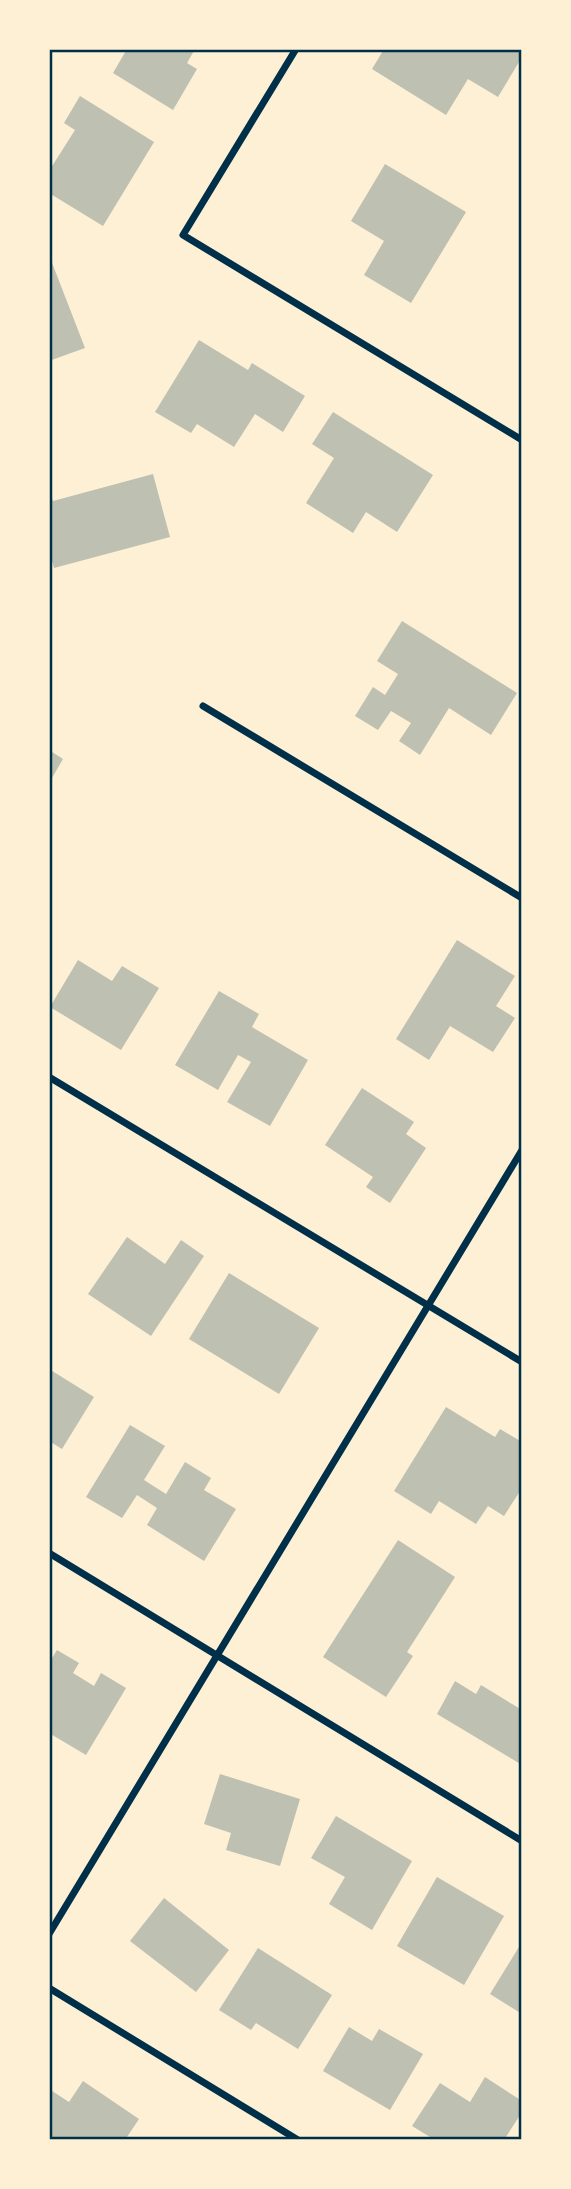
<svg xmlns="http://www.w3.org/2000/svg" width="571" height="2189" viewBox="0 0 571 2189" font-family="'Source Sans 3',sans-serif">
	<rect width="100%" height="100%" fill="#fdf0d5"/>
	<!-- building -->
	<g fill="#bec0b2">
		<path d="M127,49h68l-8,14 10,6 -24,41 -60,-37z"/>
		<path d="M384,49h138v8l-24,40 -30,-18 -22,36 -74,-46z"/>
		<path d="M80,96l74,46 -51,84 -54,-33v-22l26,-41 -11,-7z"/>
		<path d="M385,164l81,48 -55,91 -47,-28 20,-34 -33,-20z"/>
		<path d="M49,255l36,93 -36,13z"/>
		<path d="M199,340l49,30 4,-7 53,33 -22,36 -28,-18 -21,33 -37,-23 -6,9 -36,-21z"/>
		<path d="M333,412l100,63 -36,57 -31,-20 -13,21 -47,-30 28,-45 -22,-14z"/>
		<path d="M153,474l17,63 -116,31 -5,-18v-61l4,12z"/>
		<path d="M402,621l115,72 -26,42 -42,-27 -29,47 -21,-14 12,-18 -20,-12 -13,19 -23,-14 18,-29 12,8 13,-21 -21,-13z"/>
		<path d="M49,750l14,9 -14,24z"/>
		<path d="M457,940l58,36 -19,30 19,12 -22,34 -43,-26 -21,34 -33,-21z"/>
		<path d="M78,960l34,21 10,-15 37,22 -38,62 -71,-43z"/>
		<path d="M219,991l40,23 -7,13 56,33 -38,66 -43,-24 24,-40 -13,-7 -20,35 -43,-25z"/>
		<path d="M362,1088l52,34 -8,12 20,14 -36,55 -24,-16 7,-10 -48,-32z"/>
		<path d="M127,1237l38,27 16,-24 23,16 -53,80 -63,-42z"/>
		<path d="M229,1273l90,55 -40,66 -90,-55z"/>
		<path d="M49,1369l45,28 -32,52 -13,-8z"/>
		<path d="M446,1407l49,30 5,-8 22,13v46l-18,28 -16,-10 -12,18 -37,-23 -8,13 -37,-23z"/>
		<path d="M130,1425l35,21 -21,34 22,14 19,-32 26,16 -7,12 32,19 -32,52 -57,-36 10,-17 -20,-13 -15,23 -36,-21z"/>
		<path d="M398,1540l57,37 -48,75 6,4 -27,41 -63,-40z"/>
		<path d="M57,1650l22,13 -6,10 21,13 7,-13 25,15 -40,67 -37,-22v-70z"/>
		<path d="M455,1681l21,13 5,-9 41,25v55l-85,-51z"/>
		<path d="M220,1774l80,25 -20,67 -54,-16 5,-17 -27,-9z"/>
		<path d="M336,1816l76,45 -40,69 -43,-26 16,-27 -34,-19z"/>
		<path d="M437,1877l67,39 -40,69 -67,-39z"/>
		<path d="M164,1898l65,52 -33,42 -66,-51z"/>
		<path d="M522,1942v72l-32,-20z"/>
		<path d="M258,1948l74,47 -34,54 -42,-26 -5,7 -32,-20z"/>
		<path d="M349,2027l23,14 7,-12 44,25 -33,56 -67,-39z"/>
		<path d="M485,2077l37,24v11l-18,28h-69l-23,-14 28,-43 30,19z"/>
		<path d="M83,2081l56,38 -14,21h-76v-51l20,13z"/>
	</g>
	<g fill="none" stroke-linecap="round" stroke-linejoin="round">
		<!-- minor -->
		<g stroke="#003049" stroke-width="7">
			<path d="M296,49l-113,186 339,205"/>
			<path d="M203,706l319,192"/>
			<path d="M49,1077l473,285"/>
			<path d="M49,1553l473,288"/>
			<path d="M49,1934l473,-784"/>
			<path d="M49,1988l249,152"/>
		</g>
	</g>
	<!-- border -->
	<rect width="571" height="2189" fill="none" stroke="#fdf0d5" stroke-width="102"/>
	<rect x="51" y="51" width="469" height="2087" fill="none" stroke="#003049" stroke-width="2.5"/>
</svg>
